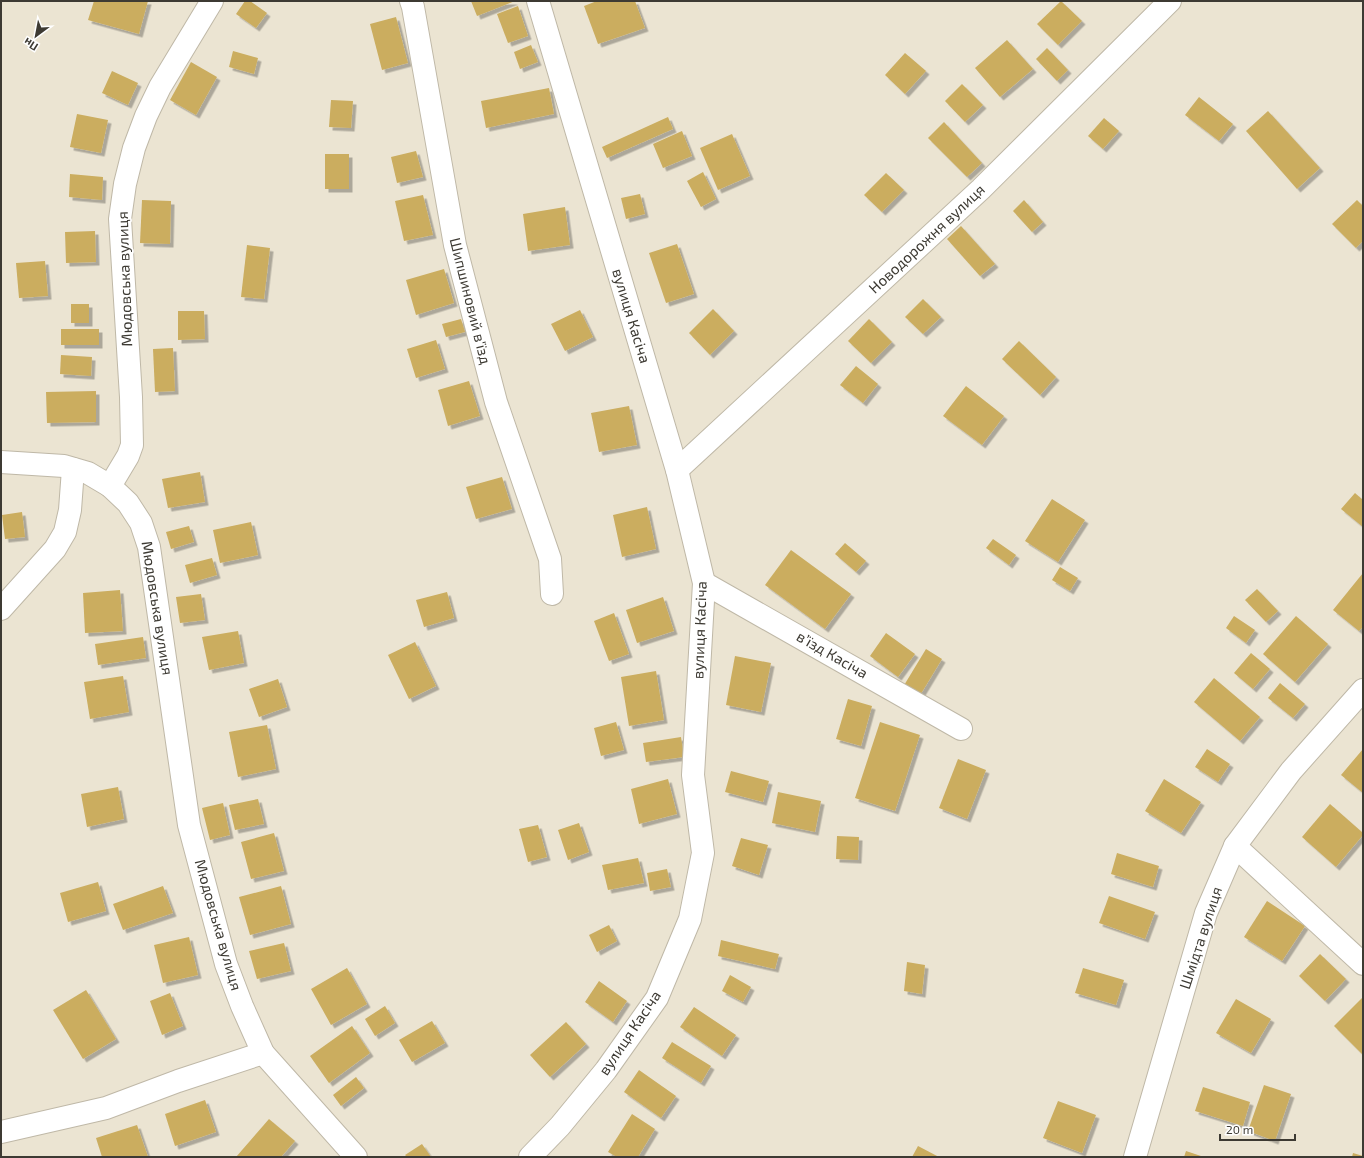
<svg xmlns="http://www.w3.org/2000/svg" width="1364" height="1158" viewBox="0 0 1364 1158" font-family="'Exo 2',sans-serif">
	<defs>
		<filter id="shadow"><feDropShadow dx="3.5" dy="3.5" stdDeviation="0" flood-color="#0004"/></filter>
	</defs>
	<rect width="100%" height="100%" fill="#ebe4d2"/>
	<!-- building -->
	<g fill="#cbad5f" filter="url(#shadow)">
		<path d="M94,1h54l-9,33 -51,-14z"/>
		<path d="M245,1h5l17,12 -11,15 -20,-14z"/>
		<path d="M471,1h44l-38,15z"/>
		<path d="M597,1h38l10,27 -47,16 -14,-38z"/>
		<path d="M1061,1l21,20 -24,24 -21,-21z"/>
		<path d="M518,6l10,30 -20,7 -11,-29z"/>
		<path d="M396,17l12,46 -26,7 -12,-46z"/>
		<path d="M1007,40l26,29 -33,28 -25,-29z"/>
		<path d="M531,45l7,17 -18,7 -6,-17z"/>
		<path d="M1047,48l21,22 -11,11 -21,-22z"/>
		<path d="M233,51l25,7 -4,16 -25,-7z"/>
		<path d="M905,53l21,18 -21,23 -20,-19z"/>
		<path d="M191,62l26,15 -21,38 -26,-15z"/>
		<path d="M112,71l26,12 -10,22 -26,-12z"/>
		<path d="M962,84l21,21 -18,17 -20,-21z"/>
		<path d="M549,88l5,26 -68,14 -5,-27z"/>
		<path d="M1199,97l34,27 -14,17 -34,-26z"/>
		<path d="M331,100l22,1 -2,27 -22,-1z"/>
		<path d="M1268,111l52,57 -23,21 -51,-58z"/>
		<path d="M77,114l31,6 -7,33 -31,-6z"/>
		<path d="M668,117l5,12 -66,29 -5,-11z"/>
		<path d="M1104,118l15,13 -16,18 -15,-13z"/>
		<path d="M944,122l38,41 -15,14 -39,-39z"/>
		<path d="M682,131l10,25 -29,12 -10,-24z"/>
		<path d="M732,134l18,42 -32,14 -18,-42z"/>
		<path d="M416,151l7,26 -26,6 -6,-26z"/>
		<rect x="325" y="154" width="24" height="35"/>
		<path d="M703,172l13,27 -15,8 -14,-26z"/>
		<path d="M886,173l18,17 -22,22 -18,-17z"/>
		<path d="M70,174l33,3 -1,23 -33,-3z"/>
		<path d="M640,194l5,20 -19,5 -5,-21z"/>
		<path d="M423,195l10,40 -29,6 -9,-40z"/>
		<path d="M142,200l29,1 -1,43 -30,-1z"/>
		<path d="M1024,200l19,22 -11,10 -19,-21z"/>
		<path d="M1357,200l6,6v35l-7,7 -24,-24z"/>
		<path d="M565,207l5,38 -42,6 -5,-37z"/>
		<path d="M961,226l34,38 -15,12 -33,-37z"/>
		<path d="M95,231l1,31 -30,1 -1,-31z"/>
		<path d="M677,244l17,50 -28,9 -17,-50z"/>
		<path d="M247,245l23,3 -6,51 -23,-2z"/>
		<path d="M45,261l3,35 -29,2 -3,-35z"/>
		<path d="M444,269l10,34 -38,12 -10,-35z"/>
		<path d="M923,299l18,18 -18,17 -18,-17z"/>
		<rect x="71" y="304" width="18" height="19"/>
		<path d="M713,309l21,22 -24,24 -21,-22z"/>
		<path d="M580,310l13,27 -28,14 -14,-27z"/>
		<path d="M178,311h26l1,28 -27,1z"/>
		<path d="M461,319l4,13 -19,5 -4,-13z"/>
		<path d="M869,319l23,23 -21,21 -23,-22z"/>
		<rect x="61" y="329" width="38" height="16"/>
		<path d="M436,340l9,29 -29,9 -9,-29z"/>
		<path d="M1019,341l37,36 -16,18 -38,-36z"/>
		<path d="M173,348l2,43 -20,1 -2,-43z"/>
		<path d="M61,355l31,2 -1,19 -31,-2z"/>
		<path d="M856,366l22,18 -15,19 -23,-18z"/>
		<path d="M469,381l11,35 -32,10 -10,-36z"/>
		<path d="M966,386l38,30 -22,29 -39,-29z"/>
		<path d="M96,391v31l-49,1 -1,-31z"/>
		<path d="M629,406l8,39 -38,7 -8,-39z"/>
		<path d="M200,472l5,30 -37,6 -6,-29z"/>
		<path d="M502,477l10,32 -36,10 -10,-32z"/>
		<path d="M1355,493l8,7v27l-22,-18z"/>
		<path d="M1052,499l33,21 -27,42 -33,-21z"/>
		<path d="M647,507l9,42 -34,8 -9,-42z"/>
		<path d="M22,512l3,25 -20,2 -3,-24z"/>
		<path d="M251,522l7,33 -38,8 -7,-33z"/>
		<path d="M189,526l5,16 -23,7 -5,-17z"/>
		<path d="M993,539l23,16 -7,10 -23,-17z"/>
		<path d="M845,543l21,18 -10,11 -21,-18z"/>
		<path d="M791,550l60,44 -26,35 -60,-44z"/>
		<path d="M212,558l5,17 -27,8 -5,-18z"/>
		<path d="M1060,567l18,11 -8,13 -18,-11z"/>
		<path d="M1363,573v54l-4,4 -26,-21z"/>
		<path d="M1257,589l21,22 -12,11 -21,-22z"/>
		<path d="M120,590l3,41 -38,2 -2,-40z"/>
		<path d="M447,592l7,26 -30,9 -8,-27z"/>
		<path d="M201,594l4,26 -25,3 -4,-26z"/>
		<path d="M663,597l11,34 -37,12 -11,-33z"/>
		<path d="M614,613l15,41 -20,7 -15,-40z"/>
		<path d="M1234,616l21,14 -9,13 -20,-15z"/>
		<path d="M1296,616l32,28 -33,38 -32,-28z"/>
		<path d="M238,631l6,32 -35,7 -7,-33z"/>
		<path d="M886,633l29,21 -17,23 -28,-21z"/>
		<path d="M143,637l3,21 -48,7 -3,-21z"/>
		<path d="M415,642l21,44 -27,13 -21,-44z"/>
		<path d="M926,649l16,10 -23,38 -16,-10z"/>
		<path d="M1251,653l19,16 -17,20 -19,-16z"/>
		<path d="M735,656l36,7 -10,49 -35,-7z"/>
		<path d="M656,671l8,49 -35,6 -8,-49z"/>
		<path d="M123,676l6,36 -39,7 -6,-37z"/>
		<path d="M1214,678l46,39 -20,24 -46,-39z"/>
		<path d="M278,679l9,28 -28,10 -10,-28z"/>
		<path d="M1280,683l25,21 -12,14 -25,-20z"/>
		<path d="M848,699l24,7 -11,40 -25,-7z"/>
		<path d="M616,722l8,28 -23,6 -7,-28z"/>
		<path d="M880,722l40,13 -25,76 -40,-13z"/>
		<path d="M267,725l9,44 -38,8 -9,-45z"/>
		<path d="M681,737l3,20 -38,5 -3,-19z"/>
		<path d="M1207,749l23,15 -12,18 -23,-15z"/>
		<path d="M1363,749v44l-22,-18z"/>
		<path d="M958,759l28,11 -19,49 -28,-11z"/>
		<path d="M731,771l38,10 -6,21 -38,-10z"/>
		<path d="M668,779l9,35 -38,10 -8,-35z"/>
		<path d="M1164,779l37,23 -20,31 -36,-22z"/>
		<path d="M118,787l6,32 -37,8 -6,-33z"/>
		<path d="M778,792l43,9 -6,31 -43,-9z"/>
		<path d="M258,799l6,25 -29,6 -6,-25z"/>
		<path d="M223,803l7,32 -20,5 -8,-32z"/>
		<path d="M1330,804l33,29v2l-27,32 -34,-30z"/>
		<path d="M579,823l10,29 -21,8 -10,-30z"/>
		<path d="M538,825l9,32 -19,5 -9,-33z"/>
		<path d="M274,833l10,38 -33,8 -10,-37z"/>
		<path d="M837,836l22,1 -1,23 -22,-1z"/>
		<path d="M741,838l27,7 -9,30 -27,-9z"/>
		<path d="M1117,853l42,13 -6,21 -42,-13z"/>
		<path d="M638,858l6,25 -36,7 -6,-25z"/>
		<path d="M667,869l4,18 -21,4 -3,-18z"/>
		<path d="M98,882l8,29 -38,11 -8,-29z"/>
		<path d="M163,886l10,27 -50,17 -10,-26z"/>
		<path d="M281,886l10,38 -41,11 -11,-38z"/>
		<path d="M1109,896l46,16 -10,27 -46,-16z"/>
		<path d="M1267,901l38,25 -23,35 -38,-24z"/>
		<path d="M609,925l8,16 -20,11 -8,-17z"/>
		<path d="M189,937l9,38 -35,8 -9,-38z"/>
		<path d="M721,940l58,14 -4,15 -57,-13z"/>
		<path d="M284,943l7,28 -34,8 -8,-28z"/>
		<path d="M1320,954l26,25 -21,22 -26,-25z"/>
		<path d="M907,962l18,3 -3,29 -18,-3z"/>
		<path d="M347,968l20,36 -36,21 -20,-36z"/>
		<path d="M1083,968l41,12 -8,25 -41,-12z"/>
		<path d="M730,975l21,12 -8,15 -21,-11z"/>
		<path d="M599,981l28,20 -14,21 -28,-20z"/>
		<path d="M86,990l30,49 -33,20 -30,-49z"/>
		<path d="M170,993l13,33 -21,9 -12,-34z"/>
		<path d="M1363,997v58l-29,-29z"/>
		<path d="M1236,999l35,20 -20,34 -35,-20z"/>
		<path d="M385,1006l10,17 -20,13 -10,-17z"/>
		<path d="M694,1007l42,28 -14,21 -42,-29z"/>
		<path d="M432,1021l13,22 -33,19 -13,-22z"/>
		<path d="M566,1022l20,22 -36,33 -20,-22z"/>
		<path d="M352,1026l18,27 -41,30 -19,-27z"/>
		<path d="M672,1042l39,24 -10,17 -39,-25z"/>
		<path d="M639,1070l37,26 -15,22 -37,-26z"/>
		<path d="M356,1077l8,11 -23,18 -8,-11z"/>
		<path d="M1264,1085l27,9 -16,47 -27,-10z"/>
		<path d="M1203,1087l47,15 -7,24 -48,-15z"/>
		<path d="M205,1100l11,32 -41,14 -10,-32z"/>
		<path d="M1058,1101l38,14 -14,38 -39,-15z"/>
		<path d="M632,1114l23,15 -17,28h-21l-9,-5z"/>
		<path d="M269,1119l26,22 -14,16h-45z"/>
		<path d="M137,1125l11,32h-46l-6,-19z"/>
		<path d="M422,1144l9,13h-24l-2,-2z"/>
		<path d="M918,1146l21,11h-27z"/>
		<path d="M1186,1151l18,6h-20z"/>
		<path d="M1353,1153l10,3v1h-11z"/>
	</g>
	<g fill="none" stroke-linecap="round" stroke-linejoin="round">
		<!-- minor casing -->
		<g stroke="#bfb8a7" stroke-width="24">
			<g id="minor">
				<path d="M411,1l2,6 42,238 41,157 54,157 2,35"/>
				<path d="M1,462l63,4 24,7 22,13 18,17 13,20 8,24 40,278 37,139 16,42 21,47 93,104"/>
				<path d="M677,470l304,-281 189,-188"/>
				<path d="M110,486l18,-30 4,-11 -1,-48 -11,-178 5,-35 9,-36 12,-32 14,-29 52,-86"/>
				<path d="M704,583l257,146"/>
				<path d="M1,609l54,-60 10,-17 5,-22 3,-41"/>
				<path d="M1235,846l128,118"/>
				<path d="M1,1132l105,-24 72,-27 85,-28"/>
				<path d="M530,1157l30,-31 46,-56 51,-72 33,-79 13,-66 -10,-78 11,-192 -27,-113 -139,-469"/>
				<path d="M1135,1157l71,-244 29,-67 56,-75 72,-81"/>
			</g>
		</g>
		<!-- minor -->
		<use href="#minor" stroke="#fff" stroke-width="22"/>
	</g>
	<g text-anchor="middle" stroke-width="3.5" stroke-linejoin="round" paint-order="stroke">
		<!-- street labels -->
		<g font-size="15" fill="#3d3a33" stroke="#fff">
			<text transform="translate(927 239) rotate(-43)" y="5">Новодорожня вулиця</text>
			<text transform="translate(125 279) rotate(-92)" y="5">Мюдовська вулиця</text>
			<text transform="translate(470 301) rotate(76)" y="5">Шипшиновий в'їзд</text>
			<text transform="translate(631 316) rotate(73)" y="5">вулиця Касіча</text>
			<text transform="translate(157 608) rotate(81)" y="5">Мюдовська вулиця</text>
			<text transform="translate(700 630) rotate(-88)" y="5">вулиця Касіча</text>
			<text transform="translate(832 655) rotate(30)" y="5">в’їзд Касіча</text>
			<text transform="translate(218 925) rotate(74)" y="5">Мюдовська вулиця</text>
			<text transform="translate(1201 938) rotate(-72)" y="5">Шмідта вулиця</text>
			<text transform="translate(630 1033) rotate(-56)" y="5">вулиця Касіча</text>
		</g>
	</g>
	<!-- border -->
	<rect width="1364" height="1158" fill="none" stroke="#3d3a33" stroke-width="4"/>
	<!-- north arrow -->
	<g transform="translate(36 36) rotate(212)" stroke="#ffffff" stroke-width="3" paint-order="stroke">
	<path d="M0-3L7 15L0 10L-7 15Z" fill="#3d3a33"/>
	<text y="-6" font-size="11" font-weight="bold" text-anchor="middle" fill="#3d3a33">Пн</text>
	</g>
	<!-- scale -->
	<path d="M1220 1134v6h75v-6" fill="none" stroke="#3d3a33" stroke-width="2"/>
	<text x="1226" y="1134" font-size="12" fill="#3d3a33" stroke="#ffffff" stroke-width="3" paint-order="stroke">20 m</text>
</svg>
